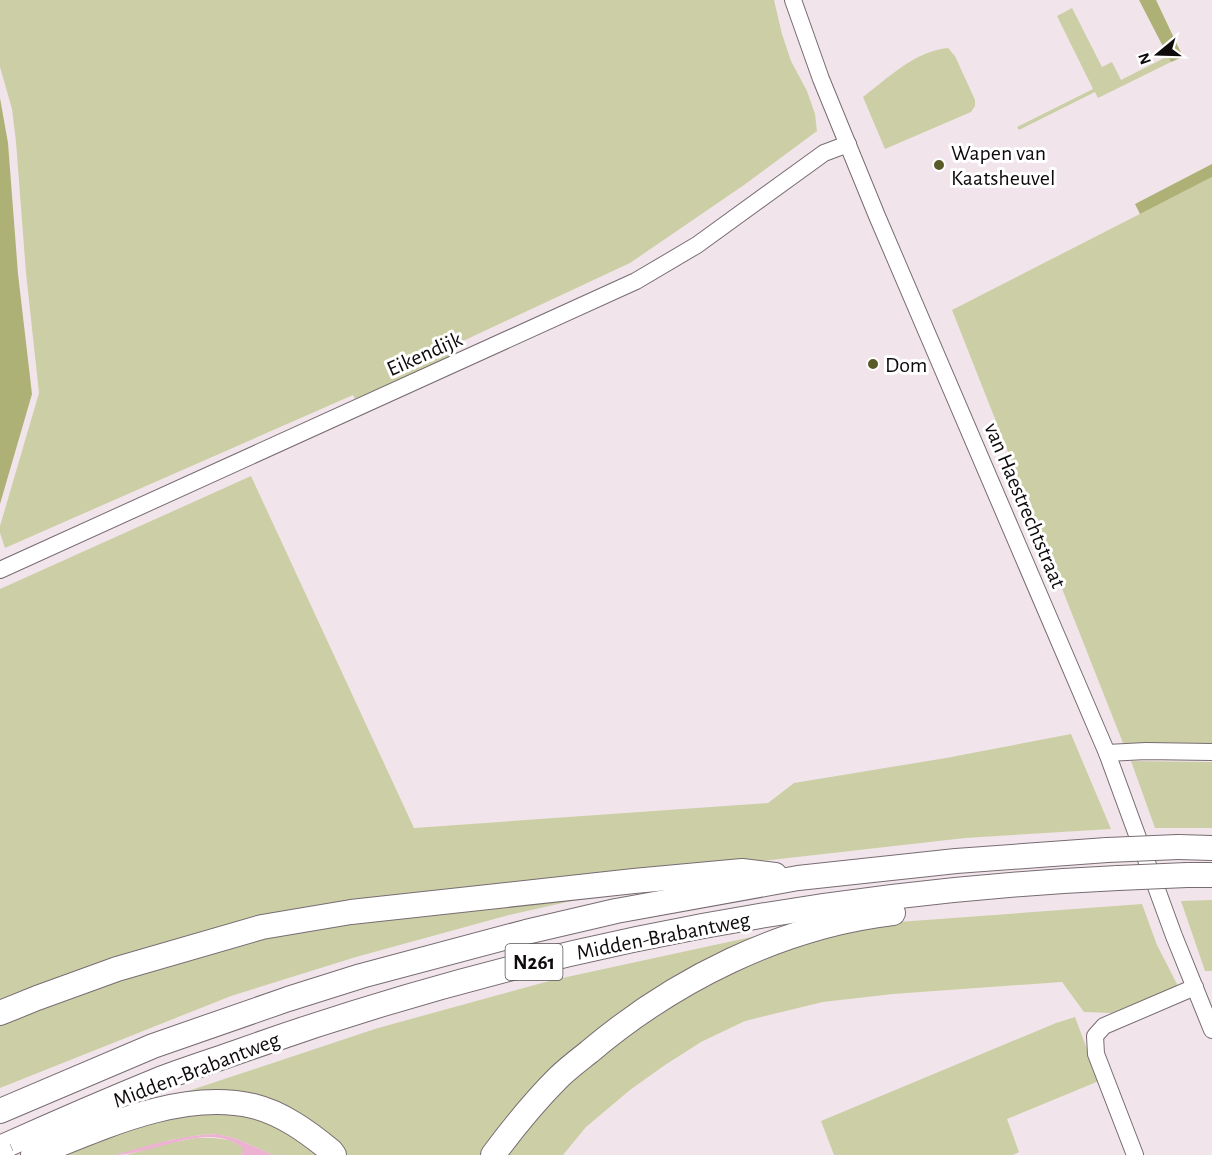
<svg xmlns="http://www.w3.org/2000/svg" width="1212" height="1155" viewBox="0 0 1212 1155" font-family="'Alegreya Sans',sans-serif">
	<rect width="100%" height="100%" fill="#f1e5eb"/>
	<!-- green -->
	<g fill="#cccfa5">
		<path d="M0,0h774l8,34 9,27 16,30 8,23 2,17 -73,54 -114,78 -182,85 4,10 -97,41 -2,-4 -348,153 -5,-15v-7l39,-133 -13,-120 -10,-131 -4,-33 -12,-42z"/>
		<path d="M1072,8l30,59 10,-5 9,18 47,-24 3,6 -73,36 -3,-6 -76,38 -2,-3 76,-38 -36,-73z"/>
		<path d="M948,48l7,8 20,44v6l-4,6 -86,37 -22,-52c25,-19 52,-46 85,-49z"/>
		<path d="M1212,177v568l-89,-2 -171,-433z"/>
		<path d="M251,476l163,352 354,-25 26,-20 152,-25 125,-24 40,95 -146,9 -594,67 -371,103v-419z"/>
		<path d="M1131,761l81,1v66h-57z"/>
		<path d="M616,891l-107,24 -153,42 -125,39 -231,92v-68l61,-25 217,-65z"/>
		<path d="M1212,900v71h-7l-24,-70z"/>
		<path d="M1142,904l15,41 20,39 -2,5 -64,24 -27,-1 -22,-30 -169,12 -70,8 -78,19 -44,21 -36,23 -35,25 -44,37 -23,28h-62l88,-94 67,-53 93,-47 122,-37z"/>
		<path d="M783,930l-94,45 -204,180h-141l-34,-31 -143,-26 211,-70 175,-48z"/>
		<path d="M1075,1017l24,64 -92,38 12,33 -6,3h-179l-13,-34 235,-98z"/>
		<path d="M225,1108l46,11 52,36h-50l-36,-16 -19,-5 -18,1 -29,5 -56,15h-68l128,-44z"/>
		<path d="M196,1138h17l17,2 14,8 -2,7h-116l40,-11z"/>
	</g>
	<!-- forest -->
	<g fill="#aeb175">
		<path d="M1139,0h17l27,57 -12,5z"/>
		<path d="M0,98l8,45 10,131 14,120 -32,110z"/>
		<path d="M1212,164v13l-72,37 -5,-10z"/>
	</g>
	<!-- water -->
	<path fill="#edb1d1" d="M218,1134l19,5 36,16h-31l1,-7c-3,-2 -8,-6 -12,-7 -33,-14 -82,14 -116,14 34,-10 67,-20 103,-21z"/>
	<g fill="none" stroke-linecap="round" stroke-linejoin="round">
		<!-- minor casing -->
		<g stroke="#776c72" stroke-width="18">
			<g id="minor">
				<path d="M793,0l28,79 56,137 230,537 67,183 38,94"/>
				<path d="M0,570l636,-289 61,-36 127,-92 24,-9"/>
				<path d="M1107,753l39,-2 66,1"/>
				<path d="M1135,1155l-39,-101 -1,-18 9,-10 91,-39"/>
			</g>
		</g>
		<!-- highway casing -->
		<g stroke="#776c72" stroke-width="26">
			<g id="highway">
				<path d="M1178,847l34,1"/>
				<path d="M1187,875h25"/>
				<path d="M0,1013l37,-15 80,-29 145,-42 89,-15 283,-31 108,-10 33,4"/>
				<path d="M0,1111l153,-65 135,-47 73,-23 165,-44 90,-21 182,-33 158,-17 151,-11"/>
				<path d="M0,1148c53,-24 106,-47 160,-69 27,-10 55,-19 83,-29 281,-100 577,-158 875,-172"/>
				<path d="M33,1155c66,-26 148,-66 220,-49 29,7 55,26 78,45l3,4"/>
				<path d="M493,1155c20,-27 41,-53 65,-77 9,-9 21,-18 31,-26 85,-72 193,-126 304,-139"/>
			</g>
		</g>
		<!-- minor -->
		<use href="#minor" stroke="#fff" stroke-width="16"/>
		<!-- highway -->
		<use href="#highway" stroke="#fff" stroke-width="24"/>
		<!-- major-bridge casing -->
		<g stroke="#776c72" stroke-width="22" stroke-linecap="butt">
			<path id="major-bridge" d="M0,1148l3,7"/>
		</g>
		<!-- highway-bridge casing -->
		<g stroke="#776c72" stroke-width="26" stroke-linecap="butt">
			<g id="highway-bridge">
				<path d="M1107,850l71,-3"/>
				<path d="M1118,878l69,-3"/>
			</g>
		</g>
		<!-- major-bridge -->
		<use href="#major-bridge" stroke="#fff" stroke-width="21"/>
		<!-- highway-bridge -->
		<use href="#highway-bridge" stroke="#fff" stroke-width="24"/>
	</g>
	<!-- markers -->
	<g fill="#595b28" stroke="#fff" stroke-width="2">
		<circle cx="939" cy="165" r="6"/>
		<circle cx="873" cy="364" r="6"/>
	</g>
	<g text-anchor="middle" stroke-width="6" stroke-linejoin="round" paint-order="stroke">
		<!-- shield labels -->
		<rect fill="#fff" stroke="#575456" stroke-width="1.5" x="505.5" y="944" width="57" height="36" rx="4.5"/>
		<g font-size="21" font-weight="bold" fill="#0f0b0d">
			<text x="534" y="969">N261</text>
		</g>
		<!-- poi labels -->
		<g font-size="22" fill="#0f0b0d" stroke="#fff" text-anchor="start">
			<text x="951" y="160">Wapen van<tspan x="951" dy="25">Kaatsheuvel</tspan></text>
			<text x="885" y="372">Dom</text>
		</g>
		<!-- street labels -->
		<g font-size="22" fill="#0f0b0d" stroke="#fff">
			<text transform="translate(424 353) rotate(-24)" y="8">Eikendijk</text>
			<text transform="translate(1026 505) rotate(67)" y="8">van Haestrechtstraat</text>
			<text transform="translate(663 935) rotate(-11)" y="8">Midden-Brabantweg</text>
			<text transform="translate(196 1069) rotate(-21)" y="8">Midden-Brabantweg</text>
		</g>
	</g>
	<!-- north arrow -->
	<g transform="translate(1158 54) rotate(251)" stroke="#ffffff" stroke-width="4.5" paint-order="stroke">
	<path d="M0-4.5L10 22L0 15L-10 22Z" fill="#0f0b0d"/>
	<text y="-9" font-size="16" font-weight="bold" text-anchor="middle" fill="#0f0b0d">N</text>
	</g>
</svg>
